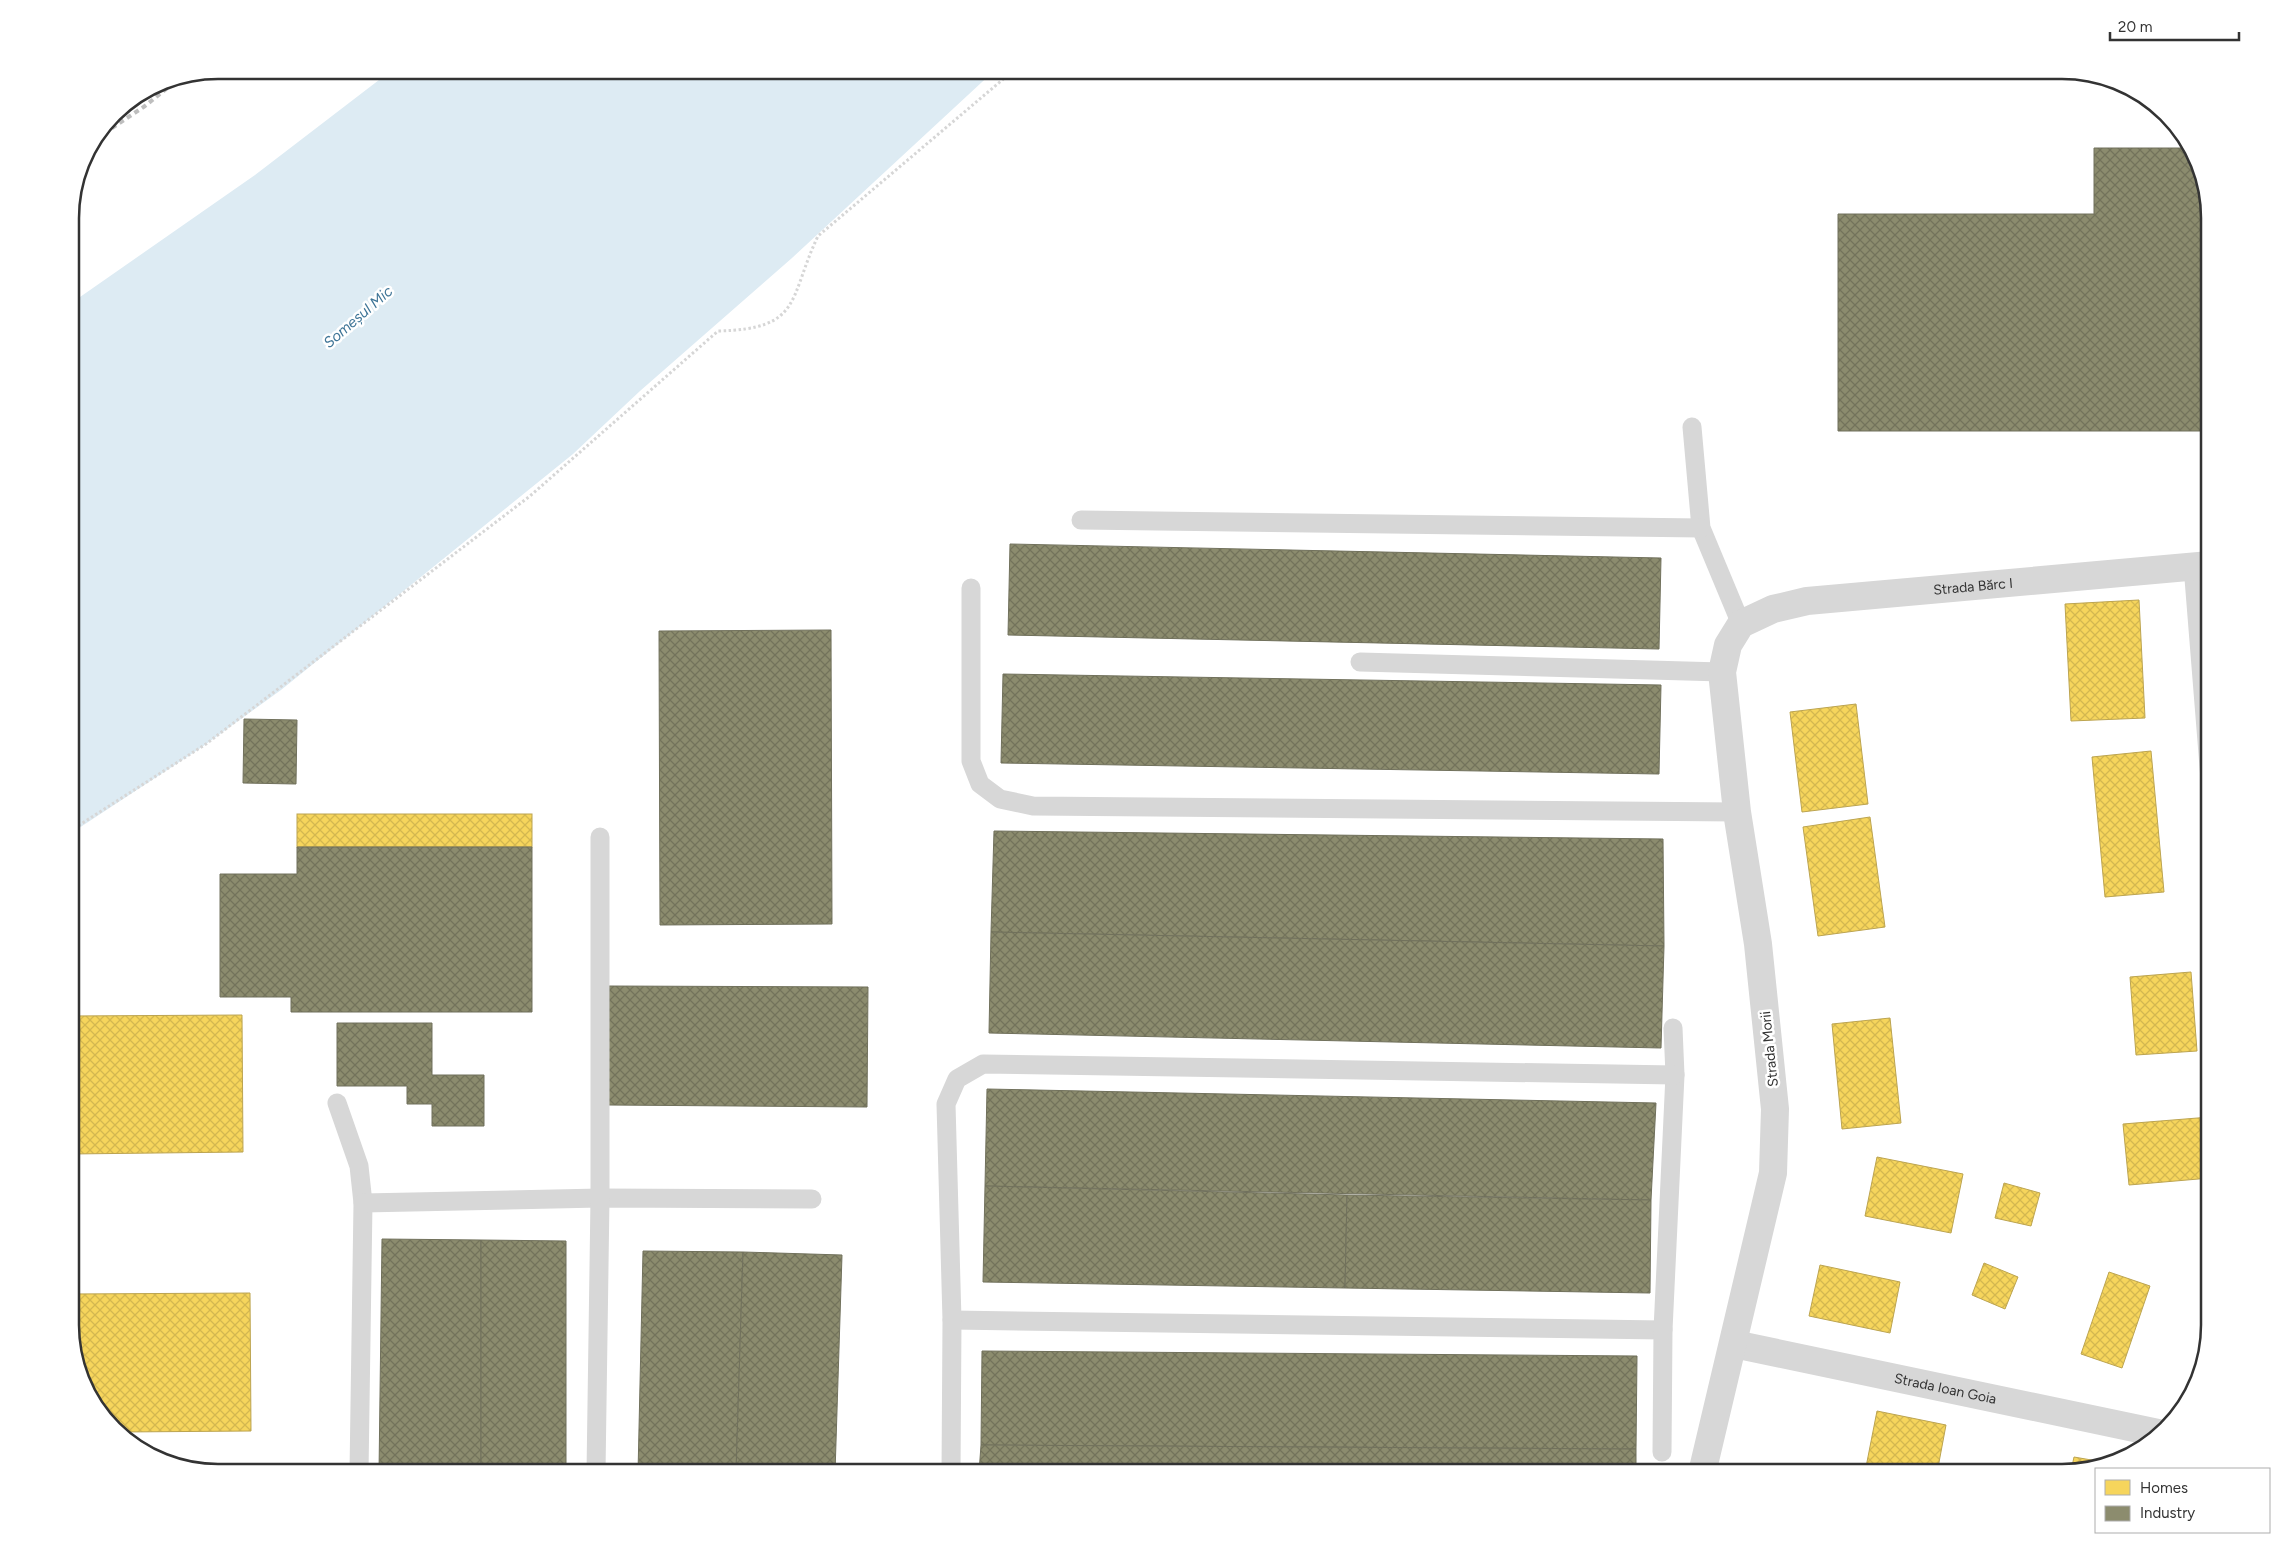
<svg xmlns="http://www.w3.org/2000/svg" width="2280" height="1543" viewBox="0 0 2280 1543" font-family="Figtree,sans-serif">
	<defs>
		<pattern id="homes-cross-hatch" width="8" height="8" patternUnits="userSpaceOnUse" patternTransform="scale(1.25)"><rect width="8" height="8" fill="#f6d55c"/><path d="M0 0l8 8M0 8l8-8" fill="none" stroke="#d3b750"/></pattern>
		<pattern id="industry-cross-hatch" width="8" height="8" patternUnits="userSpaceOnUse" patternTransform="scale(1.25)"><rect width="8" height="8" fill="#8c8c6e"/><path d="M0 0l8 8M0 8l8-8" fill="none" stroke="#73735b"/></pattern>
	</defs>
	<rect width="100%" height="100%" fill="#fff"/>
	<!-- water -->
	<path fill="#ddebf3" d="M392,70h603l-203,188 -152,133 -67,63 -292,236 -79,57 -132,87v-530l185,-129z"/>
	<!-- homes -->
	<g fill="url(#homes-cross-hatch)" stroke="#bca450">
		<path d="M2139,600l6,118 -74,3 -6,-117z"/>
		<path d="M1856,704l12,100 -66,8 -12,-100z"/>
		<path d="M2151,751l13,141 -59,5 -13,-140z"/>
		<rect x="297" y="814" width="235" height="33"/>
		<path d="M1870,817l15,110 -67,9 -15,-109z"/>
		<path d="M2191,972l6,79 -61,4 -6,-78z"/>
		<path d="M242,1015l1,137 -173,2v-138z"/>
		<path d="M1890,1018l11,105 -59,6 -10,-105z"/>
		<path d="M2210,1117v61l-81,7 -6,-61z"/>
		<path d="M1877,1157l86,17 -12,59 -86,-17z"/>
		<path d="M2004,1183l36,10 -9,33 -36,-8z"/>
		<path d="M1984,1263l34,14 -13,32 -33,-14z"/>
		<path d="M1820,1265l80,17 -10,51 -81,-17z"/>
		<path d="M2109,1272l41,14 -28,82 -41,-14z"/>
		<path d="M250,1293l1,138 -131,1 -30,-33 -20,-64v-41z"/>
		<path d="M1877,1411l69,14 -9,48h-44l-27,-6z"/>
		<path d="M2074,1457l29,5 -32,9z"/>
		<path d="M1803,1467l29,6h-30z"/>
	</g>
	<!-- industry -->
	<g fill="url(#industry-cross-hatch)" stroke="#71715c">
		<path d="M2094,148h97l4,4 15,65v214h-372v-217h256z"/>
		<path d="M1010,544l651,14 -2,91 -651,-14z"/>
		<path d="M831,630l1,294 -172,1 -1,-294z"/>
		<path d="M1003,674l658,11 -2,89 -658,-11z"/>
		<path d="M244,719l53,1 -1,64 -53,-1z"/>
		<path d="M994,831l669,8 1,107 -673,-14z"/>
		<path d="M297,847h235v165h-241v-15h-71v-123h77z"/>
		<path d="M991,932l673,14 -3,102 -672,-15z"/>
		<path d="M609,986l259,1 -1,120 -259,-2z"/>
		<path d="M337,1023h95v52h52v51h-52v-22h-25v-18h-70z"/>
		<path d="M987,1089l669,14 -5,97 -666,-14z"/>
		<path d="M985,1186l362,9 -2,93 -362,-6z"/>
		<path d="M1347,1195l304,5 -1,93 -305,-5z"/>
		<path d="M382,1239l99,1v233h-102z"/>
		<path d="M481,1240l85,1v232h-85z"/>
		<path d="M643,1251l100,1 -7,221h-98z"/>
		<path d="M743,1252l99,3 -7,218h-99z"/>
		<path d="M982,1351l655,5 -1,93 -655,-4z"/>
		<path d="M981,1445l655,4v24h-657z"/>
	</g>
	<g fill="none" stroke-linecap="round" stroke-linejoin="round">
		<!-- path -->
		<path stroke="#d6d6d6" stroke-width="3" stroke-dasharray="2.5 2.5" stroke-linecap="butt" d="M70,831l136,-87 324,-248 188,-165c85,-2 70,-32 100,-95l196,-166"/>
		<!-- service -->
		<g stroke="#d7d7d7" stroke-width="19">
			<path d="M1692,427l9,101 40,96"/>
			<path d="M1081,520l620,8"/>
			<path d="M2193,566l17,213"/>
			<path d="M971,588v173l9,23 20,15 33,7 704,6"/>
			<path d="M1360,662l362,10"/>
			<path d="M337,1103l22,63 4,37 -4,270"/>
			<path d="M363,1203l237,-5 212,1"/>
			<path d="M952,1320l711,10"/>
			<path d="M1662,1452l1,-122 12,-255 -2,-47"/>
			<path d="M596,1473l4,-275v-361"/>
			<path d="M951,1473l1,-153 -6,-216 11,-25 26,-15 692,11"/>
		</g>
		<!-- minor -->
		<path stroke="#d7d7d7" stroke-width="28" id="s1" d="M1734,1344l424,89"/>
		<!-- tertiary -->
		<path stroke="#d7d7d7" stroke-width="28" id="s2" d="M1702,1473l71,-300 2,-64 -17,-165 -21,-132 -15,-140 6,-27 13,-21 32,-15 34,-8 403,-36"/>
		<!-- rail -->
		<path stroke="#bebebe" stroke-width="4" stroke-dasharray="5 4" stroke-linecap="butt" d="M97,138l48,-32 36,-29"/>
	</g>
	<g text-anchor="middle" stroke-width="5" stroke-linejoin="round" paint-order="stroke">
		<!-- street labels -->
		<g font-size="14" fill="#333" stroke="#fff">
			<text dy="5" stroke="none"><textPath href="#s2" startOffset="1102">Strada Bărc I</textPath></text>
			<text transform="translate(1769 1049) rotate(-96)" y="5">Strada Morii</text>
			<text dy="5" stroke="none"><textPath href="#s1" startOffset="216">Strada Ioan Goia</textPath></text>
		</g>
		<!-- water labels -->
		<g font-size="15" font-style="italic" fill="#3f7597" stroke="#fff">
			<text transform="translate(358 317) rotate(-41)" y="5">Someșul Mic</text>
		</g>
	</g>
	<!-- crop -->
	<path d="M0 0H2280V1543H0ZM218 79H2062A139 139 0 0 1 2201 218V1325A139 139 0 0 1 2062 1464H218A139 139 0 0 1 79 1325V218A139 139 0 0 1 218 79Z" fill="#fff" fill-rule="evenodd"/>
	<path fill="none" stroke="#333" stroke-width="2.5" d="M218 79H2062A139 139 0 0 1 2201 218V1325A139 139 0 0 1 2062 1464H218A139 139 0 0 1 79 1325V218A139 139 0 0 1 218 79Z"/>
	<!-- legend -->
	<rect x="2095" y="1468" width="175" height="65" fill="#ffffff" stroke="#adadad"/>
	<rect x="2105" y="1480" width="25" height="15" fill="#f6d55c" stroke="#adadad"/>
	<text x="2140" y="1493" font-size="15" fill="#333333">Homes</text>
	<rect x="2105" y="1506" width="25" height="15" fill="#8c8c6e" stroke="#adadad"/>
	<text x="2140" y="1518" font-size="15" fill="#333333">Industry</text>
	<!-- scale -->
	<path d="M2110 32v8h129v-8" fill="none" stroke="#333333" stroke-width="2.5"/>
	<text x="2118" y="32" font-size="15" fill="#333333" stroke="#ffffff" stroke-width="4" paint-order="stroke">20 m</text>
</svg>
